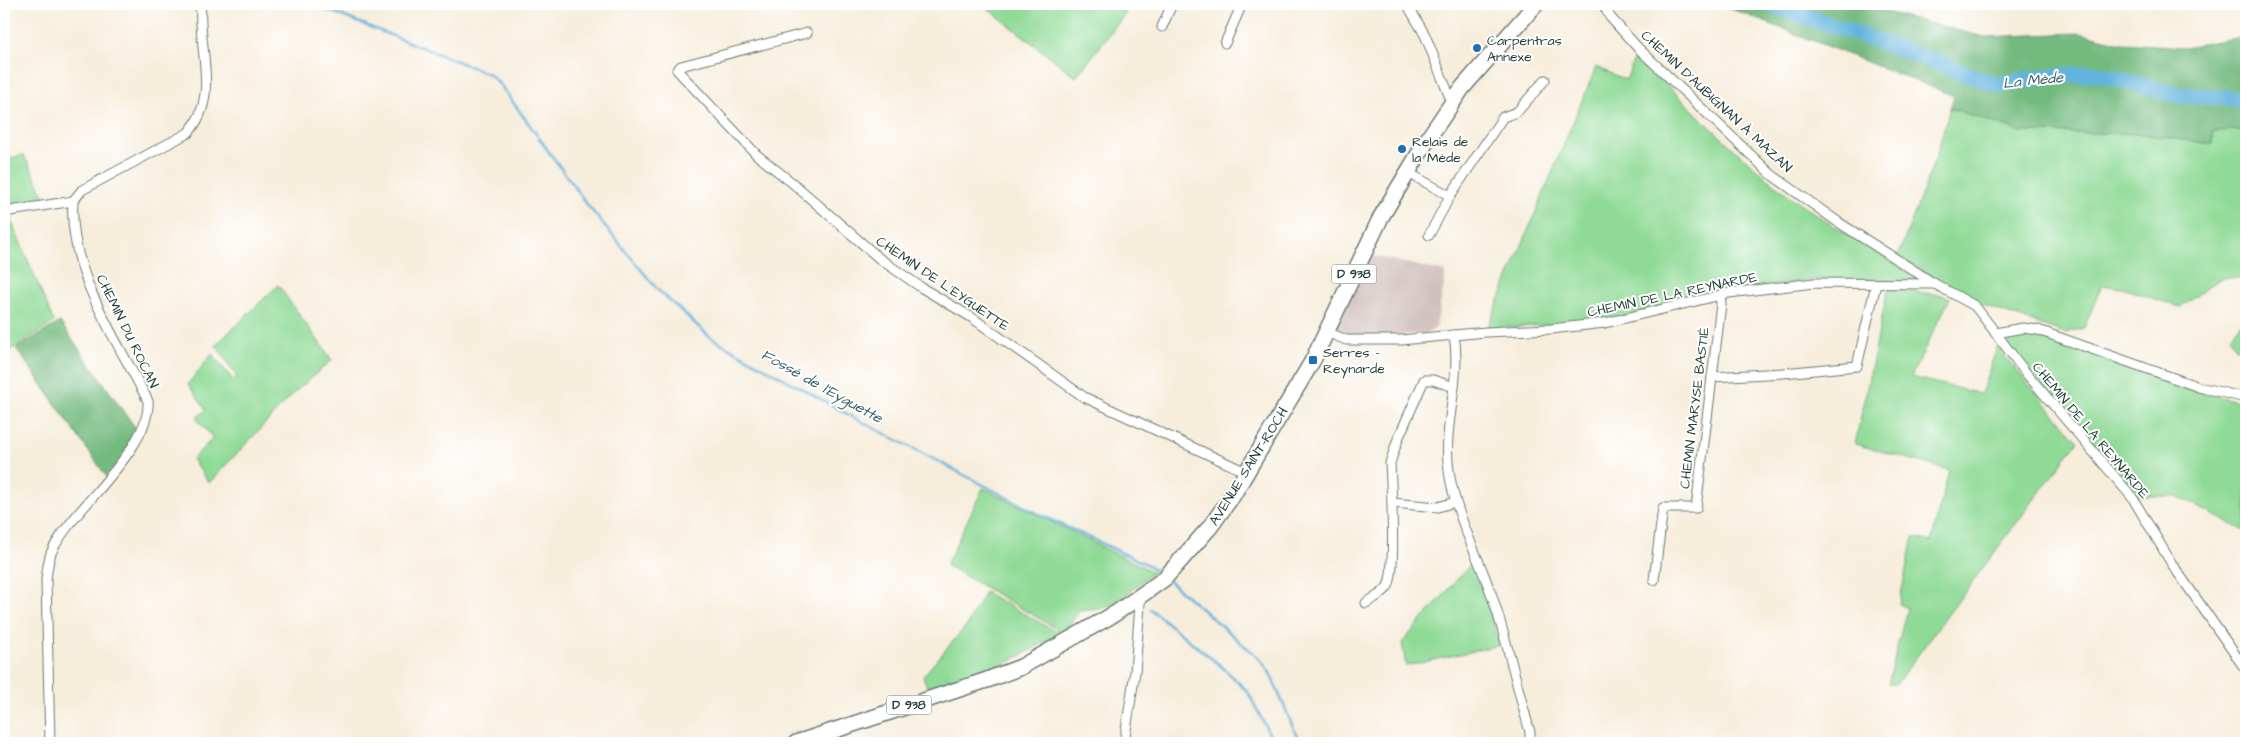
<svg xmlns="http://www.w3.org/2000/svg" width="2250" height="747" viewBox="0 0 2250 747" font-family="'Architects Daughter',sans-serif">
	<rect width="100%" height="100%" fill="#fff"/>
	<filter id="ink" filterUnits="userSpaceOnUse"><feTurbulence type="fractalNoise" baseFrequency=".02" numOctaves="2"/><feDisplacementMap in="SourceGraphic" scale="10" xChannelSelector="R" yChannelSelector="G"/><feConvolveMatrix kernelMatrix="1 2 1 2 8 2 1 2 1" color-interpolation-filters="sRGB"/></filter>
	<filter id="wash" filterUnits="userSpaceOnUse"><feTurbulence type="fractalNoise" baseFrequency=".0096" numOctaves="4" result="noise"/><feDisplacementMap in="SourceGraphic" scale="20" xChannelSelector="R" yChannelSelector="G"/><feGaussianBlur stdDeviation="1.12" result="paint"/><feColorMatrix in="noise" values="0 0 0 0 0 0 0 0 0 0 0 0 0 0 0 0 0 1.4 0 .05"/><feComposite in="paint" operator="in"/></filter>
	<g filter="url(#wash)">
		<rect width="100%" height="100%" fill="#f7eddb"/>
		<!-- industrial -->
		<path fill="#d0c0bc" d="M1369,255l77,17 -10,56 -10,6 -78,2 -15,-6z"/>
		<!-- green -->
		<g fill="#8fda96" stroke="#578c65">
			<path d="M982,4h132l12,9 -50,64z"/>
			<path d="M1636,54c44,43 88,89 136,128 46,38 100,65 149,99l-97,-2 -100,12 -118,30 -119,8 109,-262 30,13z"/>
			<path d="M1950,108l71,24 120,2 72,10v-13l33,-1v148h-25l-41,29 -58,-19 -20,-3 -18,43 -19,5 -88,-30 -79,-47 38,-99z"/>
			<path d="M24,155l22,44 -42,9v-48z"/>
			<path d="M10,218l44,104 -50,32v-134z"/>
			<path d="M278,285l54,75 -35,30 -88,93 -17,-24 21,-21 -17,-20 10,-8 -18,-26 24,-30 21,26 4,-3 -21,-32z"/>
			<path d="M1888,289l55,6 7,3 -39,79 70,17 16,-47 81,94 -182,243h-8l19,-76 -8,-4 14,-67 18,5 18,-72 -94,-26z"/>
			<path d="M2242,321h4v28h-10l-6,-13z"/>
			<path d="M2019,333c49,1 113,38 160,53 22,7 45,11 67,17v129l-69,-36h-39l-130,-148 1,-7z"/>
			<path d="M983,488l170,84 -41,35 -32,3 -16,23 -118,-68z"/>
			<path d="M1475,559l25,86 -94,21 -4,-23z"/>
			<path d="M985,592l75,42 -51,28 -81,28 -5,-14 44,-51z"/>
		</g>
		<!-- forest -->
		<g fill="#73ba7f" stroke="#497c5a">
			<path d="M1719,4h136l129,33 96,-4 42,10 63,4 61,-11v94l-33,1v13l-72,-10 -120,-2 -71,-24 4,-12z"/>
			<path d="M60,322l77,108 -19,32 -12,14 -90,-128z"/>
		</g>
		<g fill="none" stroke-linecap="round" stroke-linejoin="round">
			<!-- stream -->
			<g stroke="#62b4dd" stroke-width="2.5">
				<path d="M312,4l177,70 12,12 36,49"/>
				<path d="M539,138l50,69 69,83 52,47 139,78 190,99 111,52 9,7"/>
				<path d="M1169,581l91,78 10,14 30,70"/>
				<path d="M1150,609l71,57 27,26 26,51"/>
			</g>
			<!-- river -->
			<path stroke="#62b4dd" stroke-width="16" d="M1769,4l118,40 110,41 45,-8 54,-4 81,22 51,3 18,4"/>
		</g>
	</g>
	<g filter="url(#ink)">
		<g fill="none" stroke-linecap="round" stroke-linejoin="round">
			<!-- minor casing -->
			<g stroke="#6b7b6e" stroke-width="11">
				<g id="minor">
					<path d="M1407,4l18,31 24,60 5,4"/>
					<path d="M1603,4l7,13 28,31 134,127 66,47 97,62 40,22 51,67 106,124 40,67 74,106"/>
					<path d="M1162,27l10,-23"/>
					<path d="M807,33l-126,33 -4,4 80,85 38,30 85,74 42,29 49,29 113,80 162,75"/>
					<path d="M1225,43l17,-39"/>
					<path d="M1407,172l43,24 53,-79 14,-5 28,-32"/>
					<path d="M4,212l69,-11"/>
					<path d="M1429,235l21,-39"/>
					<path d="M1327,332l19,8h55l85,-8 65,-3 54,-6 124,-30 85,-10 121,1"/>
					<path d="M1995,333l28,-5 15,2 161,57 47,11"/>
					<path d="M1454,335c8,45 -12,91 -5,136 6,44 29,84 43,125 15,44 25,91 38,136v11"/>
					<path d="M1712,377l71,-4 74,-7 19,-82"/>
					<path d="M1454,387l-21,-7h-9l-26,59 -8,24 2,40 46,4 17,-5"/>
					<path d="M1654,580l9,-72h33l25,-204 -1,-9"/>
					<path d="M1366,603c7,-5 18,-9 22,-17 7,-14 4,-65 4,-83"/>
					<path d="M50,743l-4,-163c1,-9 2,-19 5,-27 20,-44 100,-103 97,-152 -31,-62 -80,-128 -75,-200l9,-11 106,-57c33,-36 9,-86 13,-129"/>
					<path d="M1124,743l11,-71 5,-68 -3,-5"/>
				</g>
			</g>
			<!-- primary casing -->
			<g stroke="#6b7b6e" stroke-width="18">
				<path id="primary" d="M796,743l191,-63 34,-13 95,-54 48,-34 46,-52 23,-32 80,-135 68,-143 48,-80 34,-50 73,-83"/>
			</g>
			<!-- minor -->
			<use href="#minor" stroke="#fff" stroke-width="9"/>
			<!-- primary -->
			<use href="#primary" stroke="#fff" stroke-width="15"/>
		</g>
	</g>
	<!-- markers -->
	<g fill="#1f6fb2" stroke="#fff" stroke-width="2">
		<circle cx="1477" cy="48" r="5"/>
		<circle cx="1402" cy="149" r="5"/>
		<rect x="1308" y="355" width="10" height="10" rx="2.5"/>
	</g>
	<g text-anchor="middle" stroke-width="4" stroke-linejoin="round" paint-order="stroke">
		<!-- shield labels -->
		<g fill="#fff" stroke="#627771" stroke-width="1">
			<rect x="1331.5" y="264.5" width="45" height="19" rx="4"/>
			<rect x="886.5" y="695.5" width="45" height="19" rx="4"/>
		</g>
		<g font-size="12" font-weight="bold" fill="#1f3d34">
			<text x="1354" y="278">D 938</text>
			<text x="909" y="709">D 938</text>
		</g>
		<!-- poi labels -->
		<g font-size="14" fill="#1f3d34" stroke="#fff" text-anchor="start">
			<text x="1487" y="45">Carpentras<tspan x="1487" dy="16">Annexe</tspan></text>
			<text x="1412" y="146">Relais de<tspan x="1412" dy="16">la Mède</tspan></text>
			<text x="1323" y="357">Serres -<tspan x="1323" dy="16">Reynarde</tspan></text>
		</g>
		<!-- street labels -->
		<g font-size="14" fill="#1f3d34" stroke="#fff">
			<text transform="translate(1717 101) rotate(43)" y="5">CHEMIN D'AUBIGNAN À MAZAN</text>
			<text transform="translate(943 283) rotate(34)" y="5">CHEMIN DE L'EYGUETTE</text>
			<text transform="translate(1672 294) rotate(-12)" y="5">CHEMIN DE LA REYNARDE</text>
			<text transform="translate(128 331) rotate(64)" y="5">CHEMIN DU ROCAN</text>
			<text transform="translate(1694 408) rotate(-83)" y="5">CHEMIN MARYSE BASTIÉ</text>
			<text transform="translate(2091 430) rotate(50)" y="5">CHEMIN DE LA REYNARDE</text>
			<text transform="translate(1248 466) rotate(-58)" y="5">AVENUE SAINT-ROCH</text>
		</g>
		<!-- water labels -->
		<g font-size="15" font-style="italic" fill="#336167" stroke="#fff">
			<text transform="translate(2033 80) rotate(-6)" y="5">La Mède</text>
			<text transform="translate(822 386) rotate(29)" y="5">Fossé de l'Eyguette</text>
		</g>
	</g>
	<!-- margin -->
	<rect width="2250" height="747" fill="none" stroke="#fff" stroke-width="20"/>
</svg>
